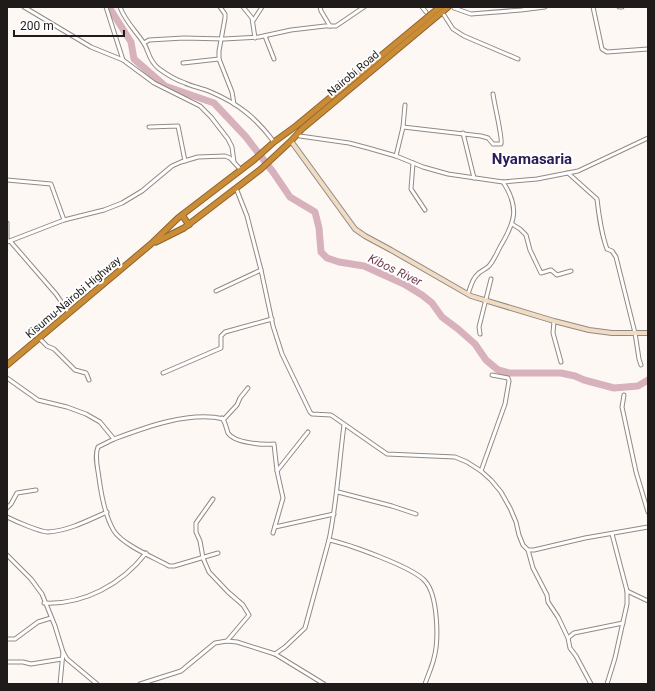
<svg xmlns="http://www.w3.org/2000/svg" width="655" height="691" viewBox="0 0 655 691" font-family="Roboto,sans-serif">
	<rect width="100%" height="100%" fill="#fef8f5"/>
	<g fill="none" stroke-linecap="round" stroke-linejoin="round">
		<!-- river -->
		<path stroke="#d7b1bc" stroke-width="7" d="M109,7l22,35 3,17 31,27 49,17 32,34 27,35 17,25 25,15 4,16 2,24 6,6 12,4 25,4 40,18 18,11 10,8 10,14 16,12 17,15 11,16 12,10 11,3h52l14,3 9,4 30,8 24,-2 10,-6"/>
		<!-- street casing -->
		<g stroke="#928984" stroke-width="5">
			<g id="street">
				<path d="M24,7l67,40 32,13 31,23 46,23 11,11 17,22 4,8 2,15"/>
				<path d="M106,7l17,53"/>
				<path d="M120,7c5,14 15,23 23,35 7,10 4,16 15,26 8,6 18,12 27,15 8,4 17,5 26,9 28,12 45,26 63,50"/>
				<path d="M220,7l5,7v4l-6,33v8l13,33 2,12"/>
				<path d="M243,7l9,11 3,20"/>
				<path d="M320,7l1,4 9,15"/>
				<path d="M422,7l4,5"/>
				<path d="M593,7l9,42 5,3 41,-3"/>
				<path d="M619,7h3"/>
				<path d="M454,8l17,6 50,-4 24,-3"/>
				<path d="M444,15l9,14 11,7 54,23"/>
				<path d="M253,21l9,-14"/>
				<path d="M265,36l9,23"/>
				<path d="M144,43l5,-3 35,-2 40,1 35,-2 32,-7 34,-4h11l28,-19"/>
				<path d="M183,63l36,-4"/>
				<path d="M149,127l29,-1 7,35"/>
				<path d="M403,127l78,9 7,2 5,6h8c2,-5 -7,-41 -8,-50"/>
				<path d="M463,133l11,45"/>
				<path d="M300,136l49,7 19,5 28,8 27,11 25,7 55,8 34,-3 41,-8 70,-33"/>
				<path d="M396,156l7,-29 2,-22"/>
				<path d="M413,163l-2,26 14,21"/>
				<path d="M568,173l29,26c2,17 4,34 10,50l5,2 4,6 19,76 4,26 2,6"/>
				<path d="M7,180l44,4 13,36"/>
				<path d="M236,188l11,28 14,54 12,56 9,28 28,58 2,2 19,1 56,39 68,3 12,5 14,9 10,9 10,12 9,16 6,14 3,13 4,10 5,5 5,18 14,27 1,7 10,15 10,21 2,10 6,8 15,28"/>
				<path d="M7,223v19"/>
				<path d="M512,224l8,5 6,6 4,15 11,23 10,-3 6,5 14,-4"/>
				<path d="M10,241l46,53 13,19"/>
				<path d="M7,242l57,-22 40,-10 18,-7 20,-12 30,-25 9,-4 17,-5 27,-1 5,2 11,12"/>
				<path d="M216,291l45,-21"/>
				<path d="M468,294c2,-5 4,-15 9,-19 3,-4 8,-5 12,-9 5,-6 8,-13 11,-19 15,-25 20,-39 3,-65"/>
				<path d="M554,321l-1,12 8,29"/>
				<path d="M480,334l-1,-7 12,-48"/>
				<path d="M39,338l8,8 7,3 21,21 11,3 1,2 2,5"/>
				<path d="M163,373l58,-25v-12l4,-4 47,-13"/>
				<path d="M7,378l31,22 29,7 19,7 14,8 14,17c32,-12 75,-28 110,-20l13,-14 3,-7 8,-10"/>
				<path d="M624,395l-2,12 14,65 12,40"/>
				<path d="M222,418c4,5 4,10 6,15 6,10 35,12 46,11l3,27 6,27 -10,35"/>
				<path d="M344,425c-5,38 -7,77 -15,115 19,4 84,27 96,41 13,14 14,59 9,77 -2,9 -6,17 -9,26"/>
				<path d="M114,439l-16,8c-4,9 0,22 1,31 2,15 7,40 15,53 9,14 41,27 55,35h5l44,-13"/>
				<path d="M277,471l31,-39"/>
				<path d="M481,471l24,-67 4,-23 -1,-3 -16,-3"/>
				<path d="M338,492l54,14 24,8"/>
				<path d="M213,499l-17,24v9l4,9 3,17 6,14 19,20 15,13 6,10 -22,26"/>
				<path d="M7,508l4,-4 6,-11 19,-3"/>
				<path d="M7,517c8,4 33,15 41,15 20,-1 41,-12 59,-20"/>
				<path d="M275,527l59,-13"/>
				<path d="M528,550h6l51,-12 63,-11"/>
				<path d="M7,555l24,24 11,15 13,32 8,26 4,7 30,25"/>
				<path d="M627,591l21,10"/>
				<path d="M44,603c40,2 78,-19 102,-50"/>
				<path d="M568,638l6,-5 49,-10"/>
				<path d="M7,639h8l23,-17 13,-4"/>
				<path d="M275,654l10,-7 20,-19 24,-88"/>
				<path d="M7,662h16l8,2 31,-5"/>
				<path d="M60,684l3,-32"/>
				<path d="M140,684l41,-13 34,-28 12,-2 10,1 38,12 49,30"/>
				<path d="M607,684l8,-26 12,-54v-13l-15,-57"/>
			</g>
		</g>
		<!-- secondary casing -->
		<g stroke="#928984" stroke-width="6">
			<path id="secondary" d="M291,141l64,88 10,7 26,14 80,46 83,25 35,9 23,3h36"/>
		</g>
		<!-- highway casing -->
		<g stroke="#8e642c" stroke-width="7">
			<g id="highway">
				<path d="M182,215l7,10"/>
				<path d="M156,242l28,-14 77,-59 30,-28 12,-13 145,-121"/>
				<path d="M7,365l144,-121 27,-26 77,-59 19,-17 22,-16 144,-119"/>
			</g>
		</g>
		<!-- street -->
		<use href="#street" stroke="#fff" stroke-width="3"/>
		<!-- secondary -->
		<use href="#secondary" stroke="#efdcc3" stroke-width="4"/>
		<!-- highway -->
		<use href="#highway" stroke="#ca8c36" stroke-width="5"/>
	</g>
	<g text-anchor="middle" stroke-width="4" stroke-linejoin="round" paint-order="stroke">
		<!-- street labels -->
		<g font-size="11" fill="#1f1b1a" stroke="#fff">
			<text transform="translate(353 73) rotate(-40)" y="4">Nairobi Road</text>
			<text transform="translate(73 297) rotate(-40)" y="4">Kisumu-Nairobi Highway</text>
		</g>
		<!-- water labels -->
		<g font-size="12" font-style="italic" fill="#764153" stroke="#fff">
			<text transform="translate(395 270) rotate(26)" y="4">Kibos River</text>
		</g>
		<!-- district labels -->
		<g font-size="15" font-weight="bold" fill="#281d57" stroke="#fff">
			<text x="532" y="164">Nyamasaria</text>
		</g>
	</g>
	<!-- border -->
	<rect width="655" height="691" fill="none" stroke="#1f1b1a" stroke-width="16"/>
	<!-- scale -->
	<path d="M14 30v6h110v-6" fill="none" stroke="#1f1b1a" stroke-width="2"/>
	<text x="20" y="30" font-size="12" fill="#1f1b1a" stroke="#ffffff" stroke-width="3" paint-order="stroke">200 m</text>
</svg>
